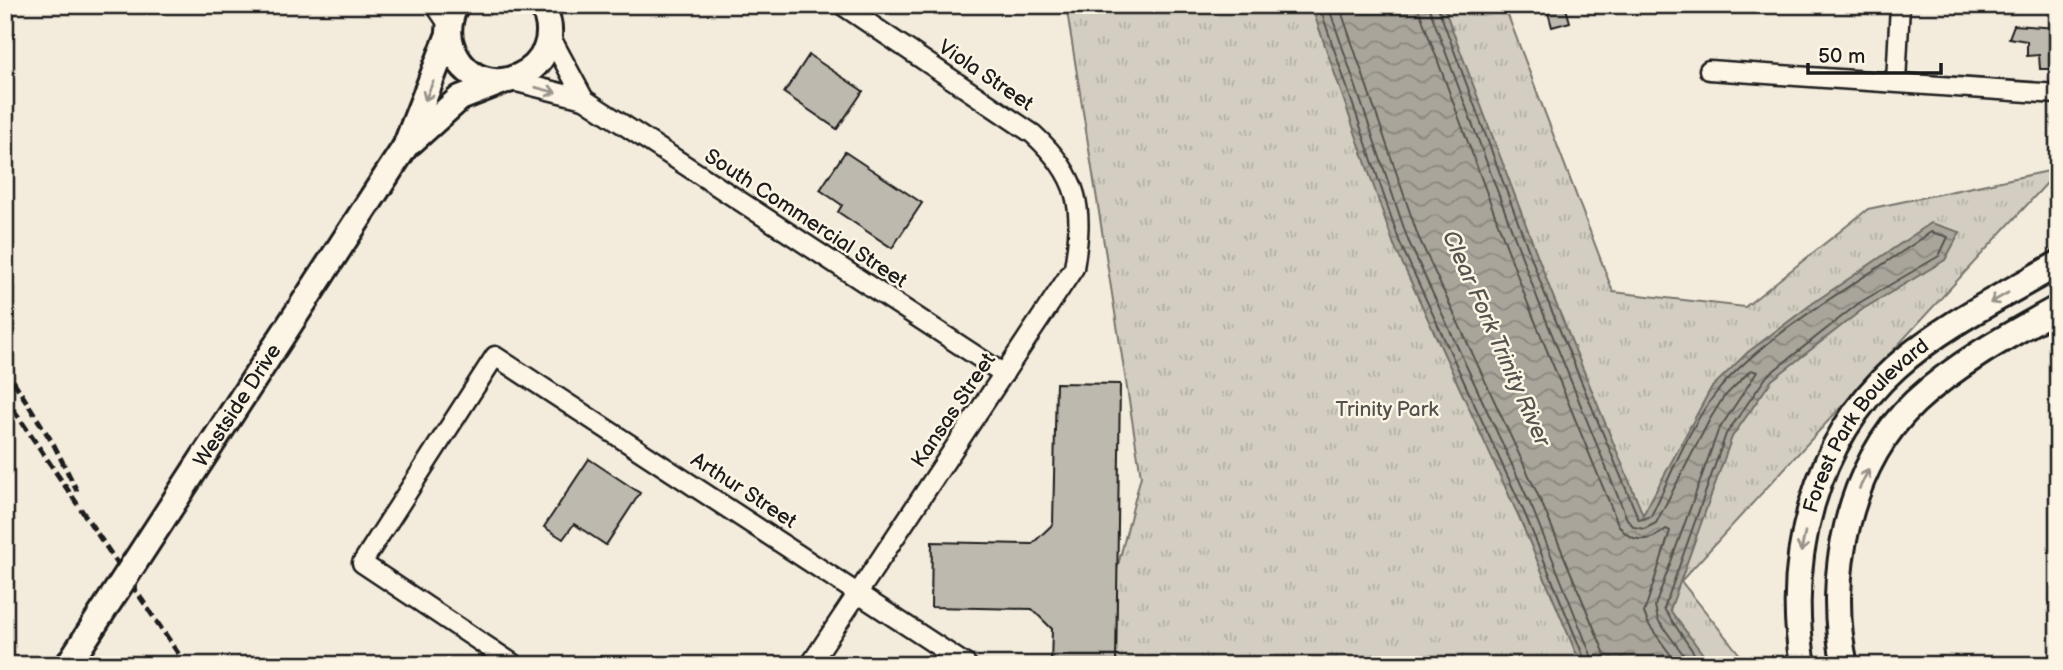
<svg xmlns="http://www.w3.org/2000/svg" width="2063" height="670" viewBox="0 0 2063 670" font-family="'Balsamiq Sans',sans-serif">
	<defs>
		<pattern id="grass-tufts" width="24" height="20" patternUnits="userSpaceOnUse" patternTransform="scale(1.75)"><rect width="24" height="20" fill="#d3cec1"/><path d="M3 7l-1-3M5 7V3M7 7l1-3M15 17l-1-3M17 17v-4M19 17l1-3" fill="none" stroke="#b5b0a5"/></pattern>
		<pattern id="water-waves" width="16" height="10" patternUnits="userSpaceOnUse" patternTransform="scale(1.75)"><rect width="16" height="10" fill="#aaa59b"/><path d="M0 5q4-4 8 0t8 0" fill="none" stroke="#8a867e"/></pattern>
	</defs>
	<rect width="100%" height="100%" fill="#f3ecdd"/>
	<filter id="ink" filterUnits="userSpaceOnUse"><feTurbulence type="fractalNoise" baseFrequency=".0143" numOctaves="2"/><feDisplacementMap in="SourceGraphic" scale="14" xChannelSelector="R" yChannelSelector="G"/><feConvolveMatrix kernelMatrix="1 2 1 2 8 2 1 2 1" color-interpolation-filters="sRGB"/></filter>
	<g filter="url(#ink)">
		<!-- grass -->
		<path fill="url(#grass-tufts)" stroke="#78756e" stroke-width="2" d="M1066,5h438l109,287 132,15 123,-98 190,-40v2l-377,410 67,84h-632l1,-96 24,-93z"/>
		<!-- water -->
		<path fill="url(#water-waves)" stroke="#716e68" stroke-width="2" d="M1311,5h132l109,289 91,221 68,-127 37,-36 65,-49 118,-80 29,9 -15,28 -82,49 -91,71 -40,57 -62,173 41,55h-130l-62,-148 -125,-272z"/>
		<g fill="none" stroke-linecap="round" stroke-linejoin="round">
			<!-- shore -->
			<g stroke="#55534f" stroke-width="2">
				<path d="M1319,5l81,238 125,271 62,151"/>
				<path d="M1328,5l80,235 125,270 62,155"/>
				<path d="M1339,5l79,231 125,270 61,146 2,13"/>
				<path d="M1417,5l111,299 90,220c12,20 32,19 48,5l4,2 -26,82 5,12 29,40"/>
				<path d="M1428,5l110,295 89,219 7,8 10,2 12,-6 54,-104 13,-21 28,-28 6,2 -39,59 -63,175 3,14 33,45"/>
				<path d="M1437,5l109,292 93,223 12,-4c20,-40 37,-88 65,-123 49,-61 151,-115 215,-161l17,5 -9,19 -80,47 -92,73 -41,58 -62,175 38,56"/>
			</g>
		</g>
		<!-- building -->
		<g fill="#beb9ae" stroke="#1c1c1c" stroke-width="2">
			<path d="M1546,5h19l5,17 -18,5z"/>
			<path d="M2014,25l44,3v41h-18l-1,-14 -12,1v-15l-18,-3z"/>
			<path d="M809,55l54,36 -26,38 -53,-36z"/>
			<path d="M845,152l77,51 -30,45 -54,-36 4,-7 -22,-15z"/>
			<path d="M1056,383l64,1 -4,281h-65l1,-36 -20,-20 -101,-2 1,-65 100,2 21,-20z"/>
			<path d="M589,459l51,34 -34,52 -32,-21 -11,15 -19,-12z"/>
		</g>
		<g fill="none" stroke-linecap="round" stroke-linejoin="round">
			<!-- street casing -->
			<g stroke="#1c1c1c" stroke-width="23">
				<g id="street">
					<path d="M435,5l14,20"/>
					<path d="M549,34l35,65"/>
					<path d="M1709,70l349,24"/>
					<path d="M509,80l75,19 420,275"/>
					<path d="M1896,82l4,-77"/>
					<path d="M515,665l-153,-102 133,-207 472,309"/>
					<path d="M810,665l264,-397c10,-60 6,-91 -41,-134l-191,-129"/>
				</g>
			</g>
			<!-- secondary casing -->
			<g stroke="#1c1c1c" stroke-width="30">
				<g id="secondary">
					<path d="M456,5c-7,12 -9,29 -4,42 25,68 124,24 90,-42"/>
					<path d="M411,142l49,-44 41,-16"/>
					<path d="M405,147l44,-113"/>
					<path id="s1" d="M1803,665c-18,-106 11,-224 93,-298 47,-42 107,-71 162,-103"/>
					<path d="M1845,665c-20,-87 3,-200 70,-263 41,-38 94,-67 143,-94"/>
				</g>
			</g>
			<!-- street -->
			<use href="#street" stroke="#fcf5e5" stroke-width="18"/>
			<!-- secondary -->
			<use href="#secondary" stroke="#fcf5e5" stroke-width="24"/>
			<!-- rail -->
			<g stroke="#1c1c1c" stroke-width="5" stroke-dasharray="10 5" stroke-linecap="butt">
				<path d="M5,368l49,77 23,46"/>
				<path d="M5,397l181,268"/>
			</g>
			<!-- secondary-bridge casing -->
			<g stroke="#1c1c1c" stroke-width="30" stroke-linecap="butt">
				<g id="secondary-bridge">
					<path id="s2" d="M68,665l337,-518"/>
				</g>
			</g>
			<!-- secondary-bridge -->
			<use href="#secondary-bridge" stroke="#fcf5e5" stroke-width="24"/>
		</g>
		<!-- one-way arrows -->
		<defs><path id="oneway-shaft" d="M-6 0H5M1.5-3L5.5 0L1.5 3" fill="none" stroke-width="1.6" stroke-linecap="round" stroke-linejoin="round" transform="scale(1.75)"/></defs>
		<g stroke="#97938b">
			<use href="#oneway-shaft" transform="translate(546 90) rotate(15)"/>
			<use href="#oneway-shaft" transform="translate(429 91) rotate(113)"/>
			<use href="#oneway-shaft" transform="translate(1999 298) rotate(150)"/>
			<use href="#oneway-shaft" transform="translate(1864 479) rotate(-64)"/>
			<use href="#oneway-shaft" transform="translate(1803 542) rotate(101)"/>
		</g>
	</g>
	<g text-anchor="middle" stroke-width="5" stroke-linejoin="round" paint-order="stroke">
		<!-- street labels -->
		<g font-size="21" fill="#1c1c1c" stroke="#fcf5e5">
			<text transform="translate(986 75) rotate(34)" y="7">Viola Street</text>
			<text transform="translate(806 218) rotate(33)" y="7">South Commercial Street</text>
			<text dy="7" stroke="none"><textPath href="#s2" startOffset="310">Westside Drive</textPath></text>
			<text transform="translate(953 410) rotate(-56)" y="7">Kansas Street</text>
			<text dy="7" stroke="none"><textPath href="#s1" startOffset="259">Forest Park Boulevard</textPath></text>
			<text transform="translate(744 490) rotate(33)" y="7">Arthur Street</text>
		</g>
		<!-- park labels -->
		<g font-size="21" fill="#53514e" stroke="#fcf5e5">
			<text x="1387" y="416">Trinity Park</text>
		</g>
		<!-- water labels -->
		<g font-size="23" font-style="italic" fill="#55534f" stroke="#fcf5e5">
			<text transform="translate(1497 338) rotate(66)" y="8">Clear Fork Trinity River</text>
		</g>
	</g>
	<!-- margin -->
	<rect width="2063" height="670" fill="none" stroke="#fcf5e5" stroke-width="28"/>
	<rect x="14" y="14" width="2035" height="642" fill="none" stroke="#1c1c1c" stroke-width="2.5" filter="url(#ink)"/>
	<!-- scale -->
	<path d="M1808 63v10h133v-10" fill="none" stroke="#1c1c1c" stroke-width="3.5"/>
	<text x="1818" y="63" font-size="21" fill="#1c1c1c" stroke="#fcf5e5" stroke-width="5" paint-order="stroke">50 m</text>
</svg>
